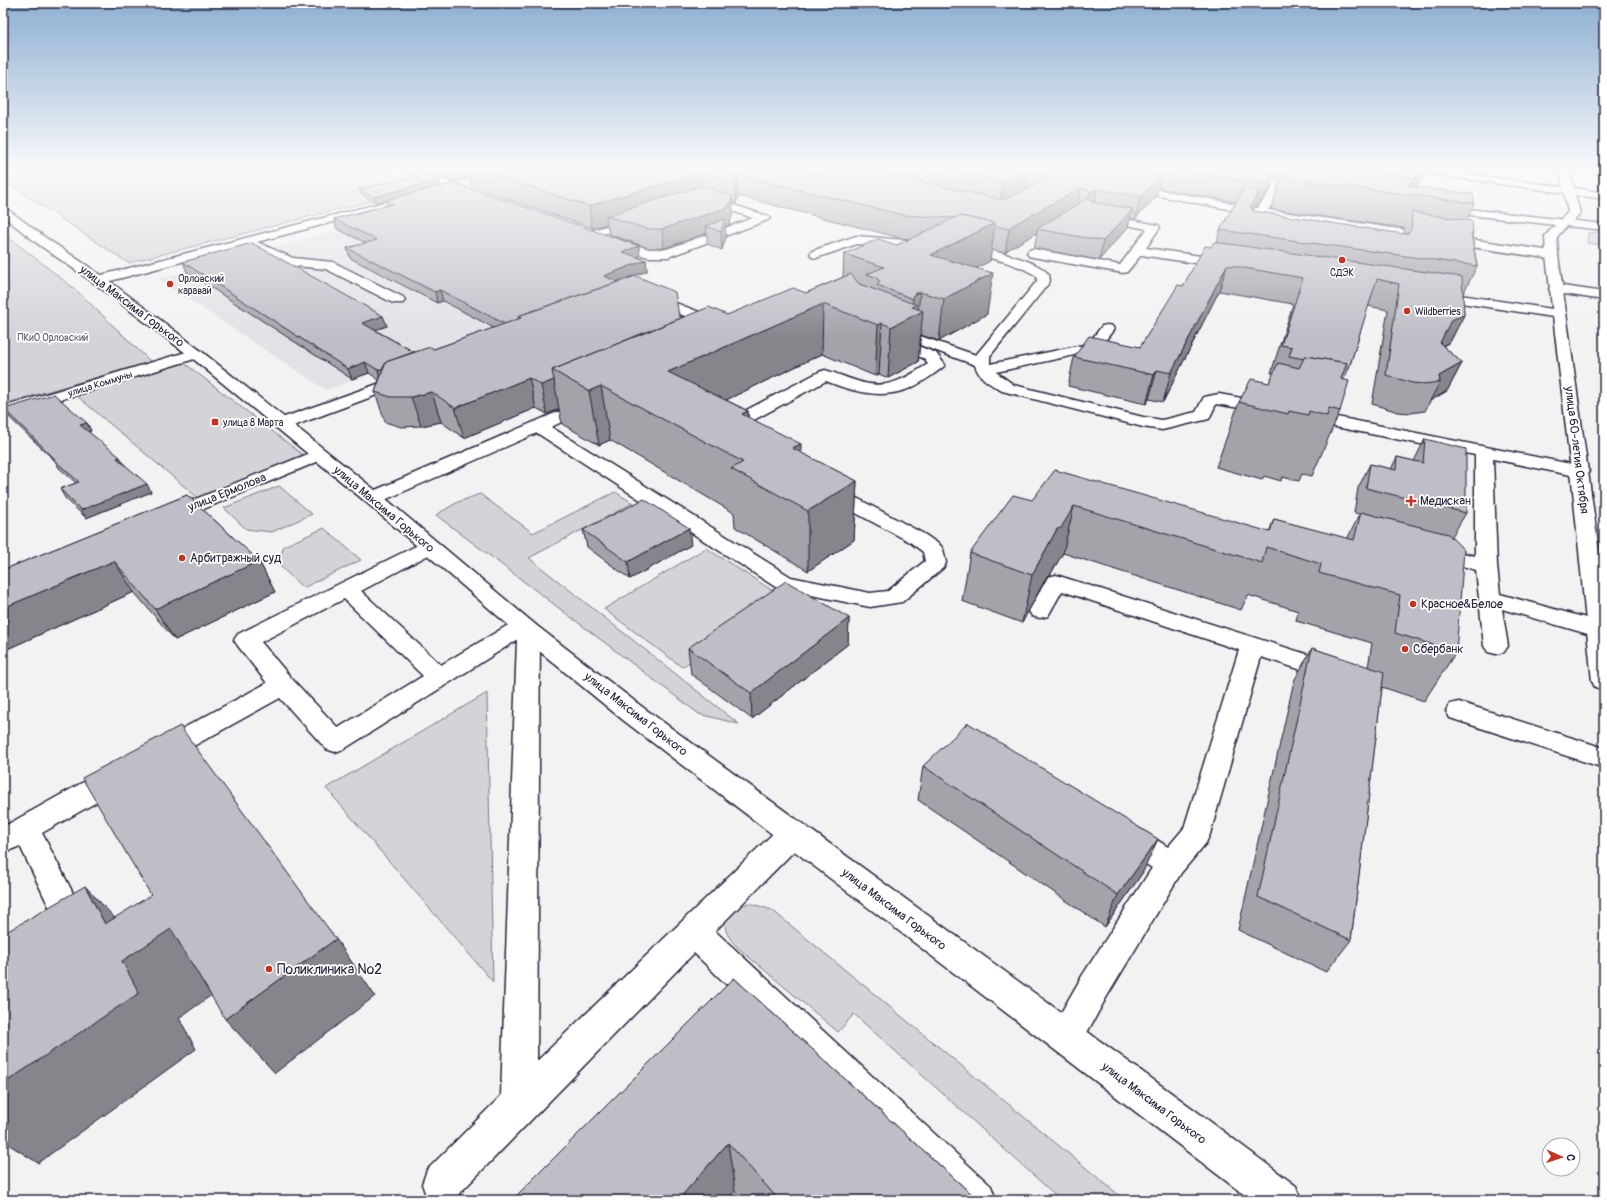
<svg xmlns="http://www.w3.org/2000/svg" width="1607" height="1203" viewBox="0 0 1607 1203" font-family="Pangolin,sans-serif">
	<rect width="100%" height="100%" fill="#f2f2f3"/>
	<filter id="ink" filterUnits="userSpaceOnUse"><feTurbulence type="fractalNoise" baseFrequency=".025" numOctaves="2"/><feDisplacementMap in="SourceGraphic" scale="8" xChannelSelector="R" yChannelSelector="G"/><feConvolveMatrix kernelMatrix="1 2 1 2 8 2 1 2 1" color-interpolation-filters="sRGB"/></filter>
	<g filter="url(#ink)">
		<!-- built -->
		<path fill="#e2e2e6" d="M385,228l162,4 103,39 -324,119 -168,-111 180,-49 14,7z"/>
		<!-- green -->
		<g fill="#d3d3d8" stroke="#7a7a8a">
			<path d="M46,170h336l44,17 -298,76 -125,-83v-2z"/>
			<path d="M1604,232v13l-17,-2 1,-10z"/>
			<path d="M3,233l72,56 76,73 -148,42z"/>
			<path d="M183,362l120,93 -105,43 -121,-102z"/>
			<path d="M279,486l33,28 -40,18 -26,-3 -22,-21z"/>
			<path d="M615,492l18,11 -104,55 210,166 -40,-10 -263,-199 22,-13 22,-8 53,39z"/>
			<path d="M324,528l37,32 -58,28 -25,-24 6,-18z"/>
			<path d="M706,548l78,50 -102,69 -78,-58z"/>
			<path d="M487,693l6,289 -167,-194z"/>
			<path d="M749,903l23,7 353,290h-64l-207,-186 -16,18 -101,-85c-11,-13 -15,-18 -9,-36z"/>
		</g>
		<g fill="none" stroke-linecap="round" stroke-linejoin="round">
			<!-- minor casing -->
			<g stroke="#22223b" stroke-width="3">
				<g id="minor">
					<path d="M403,170h13l64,23 1,2 -5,3 -4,-1 -67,-25z"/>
					<path d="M1418,170h23l122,17 -4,-17h10l5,18 30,5v6l-29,-4 5,18c-6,7 -12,15 -21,12l-2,-2 11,-11 -4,-19 -141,-20z"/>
					<path d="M1589,170h15v4l-13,-2z"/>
					<path d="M1280,182l5,3 -17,25 284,41 4,1 2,3 -2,3 -4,1 -288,-43 -8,15 4,3 -2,2 -4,2 -9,-3 -2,-2 11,-19 -126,-24 -5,-3 5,-3 130,24 18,-25z"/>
					<path d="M416,194l4,1 1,2 -1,2 -163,43 36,16 40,4 70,35 2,3 -2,3h-10l-67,-34 -39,-4 -42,-20 -146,39 -5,-1 -1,-3 1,-3z"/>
					<path d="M705,196l63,20 2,2 -2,2 -100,37h-20l-41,-13 -2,-3 2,-3 4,-1 38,12h18l86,-31 -52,-17 -1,-2 1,-2z"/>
					<path d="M1099,214l59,11 2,2 -14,21 82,12 4,1 2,3 -2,3 -4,1 -87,-13 -14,17 -4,1 -90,-16 -4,-1 -2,-3 2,-3 4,-1 87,16 27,-36 -52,-10 -2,-2z"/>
					<path d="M636,217l4,1 2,2 -2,2 -49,16 -4,-2 -2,-2 2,-2z"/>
					<path d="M856,236l74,6 4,1 2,3 -2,3 -4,1 -73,-6 -41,14 -4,-1 -2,-3 2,-3z"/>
					<path d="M962,244c21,5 75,14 87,31l1,6 -2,3 -58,72v8l98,-20 14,-18 5,-1 5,1 2,3 -16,21 -102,22 18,13 129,32 19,3 34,-8 8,-15 15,-3 50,9 6,1 2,4 -2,4 -6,1 -53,-9 -7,15 -47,11 -19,-3 -141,-36c-10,-6 -24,-13 -27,-26l-63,-23 -2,-3 2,-3 5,-1 59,20 61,-74v-5c-24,-15 -52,-19 -79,-25l-2,-3 2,-3z"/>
					<path d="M1556,285l48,7v8l-53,-8 -2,-3 2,-3z"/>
					<path d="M1434,291l125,19 5,1 2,3 -2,3 -5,1 -130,-20 -2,-3 2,-3z"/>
					<path d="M650,293l75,29 2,3 -2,3 -5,1 -5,-1 -70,-28 -2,-3 2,-3z"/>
					<path d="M892,336l44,17 9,12 -3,3c-11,8 -24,18 -37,22 -27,9 -54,1 -79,-9l-98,53 -6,1 -6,-1 -3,-4 3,-4 103,-54 6,-2c11,3 21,8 32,11 30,10 47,-2 71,-17l-3,-5 -38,-16 -2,-3 2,-3z"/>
					<path d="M196,349l5,2 3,3 -3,3 -198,60v-10z"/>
					<path d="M403,375l6,2 2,3 -2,3 -121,45 -6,1 -6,-1 -3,-4 3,-4z"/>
					<path d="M588,399l6,2 2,3 -2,3 -43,20 240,150 79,16 18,-2 37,-30 -2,-9 -13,-10 -88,-47 -2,-4 2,-4 7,-2 7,2 88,47 16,11 3,4 3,14 -3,5 -41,34 -32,5 -93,-19 -240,-155 -157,69 -7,2 -7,-2 -3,-4 3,-4z"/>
					<path d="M1307,411l279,56 3,4 -3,4 -6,2 -87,-18 4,107 3,28 104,29v12l-6,2 -96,-28 6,37 -4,6 -8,2 -8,-2 -4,-6 -8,-76 -48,-14 -3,-4 3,-4 7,-2 40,10v-101l-174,-35 -2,-4 2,-4z"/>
					<path d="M318,450l6,1 3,4 -3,4 -147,61 -7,2 -7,-2 -3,-4 3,-4z"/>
					<path d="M429,541l7,2 3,4 -3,4 -75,40 80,74 74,-44c11,-4 19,0 25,10l-3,430 246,-237 10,-3 10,3 4,9 -4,9 -88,89 276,255 5,14h-47l-255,-247 -239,245c-9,3 -19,3 -28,0l-5,-14 5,-14 74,-74 16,-456 -173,109 -9,3 -9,-3 -46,-51 -108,60 -9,3 -9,-3 -4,-7 4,-7 113,-61 -29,-37 -4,-6 4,-6 184,-91zM344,599l79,77 -85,52 -46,-49 -31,-37z"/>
					<path d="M1056,575l285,90 4,6 -4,6 -8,3 -72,-23 -51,177 -4,9 -25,30 -75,125 -28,51 -12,5 -12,-5 -5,-12 5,-12 28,-49 70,-108 -34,-22 -4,-9 4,-9 10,-3 10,3 30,19 16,-19 55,-178 -177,-59 -14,25 -8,2 -8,-2 -3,-5 19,-34z"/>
					<path d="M1459,702l145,46v20l-154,-50 -4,-7 4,-7z"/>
					<path d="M115,767l10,3 3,8 -3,8 -83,47 48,93 -5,10 -11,4 -11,-4 -43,-90 -17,7v-26l102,-57z"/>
				</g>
			</g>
			<!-- major casing -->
			<g stroke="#22223b" stroke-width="3">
				<g id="major">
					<path d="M1185,170h21l101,16 5,3 -5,3 -117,-19z"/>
					<path d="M1440,206l164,18v6l-38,-4 -9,11 1,18 46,332v103l-9,-3 -3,-6 -21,-210 -25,-216 -1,-19 10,-11 -119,-14 -1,-2 1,-2z"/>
					<path d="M3,208l4,1 39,29 58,39 97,74 179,143 157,132 104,80 555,405 100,75 5,14h-50l-628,-480 -102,-84 -155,-134 -175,-145 -97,-74 -56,-39 -35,-28z"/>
				</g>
			</g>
			<!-- minor -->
			<use href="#minor" fill="#fff" fill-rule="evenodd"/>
			<!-- major -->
			<use href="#major" fill="#fff" fill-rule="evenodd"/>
		</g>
		<!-- wall -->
		<g fill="#a3a3aa" stroke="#22223b" fill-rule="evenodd">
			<path d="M439,170h987l-2,5 -8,12 58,16 -7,17 6,13 -1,2 5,31 -14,28 1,21 -14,27 -7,4 19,17 -15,28 -17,10 -5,10 -15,2 -12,-1 -26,-8 16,-94 -20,-4 -19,62 -5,11 -4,32 -28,65 -10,-2 -3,7 -17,-4 -1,4 -17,-5 -2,4 -46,-13 23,-65 30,-19 5,-10h-3l22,-69 -74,-13 -56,111 -14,-3 -3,5 -78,-18 6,-29 66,-10 43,-61 28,-39 6,-5 3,-12 16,-28 -78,-14 -2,9 -21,22 -5,-1 -2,9 -29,33 -65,-12 3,-15 -28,16 -4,4 -14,-3 -1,11 -14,7 11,46 -48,27 -18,-6 -3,27 -30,16 -9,-4 -4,2 -53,-22 -96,46 22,11v7l53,35 56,28 -3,59 -46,31 -73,-44 -1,-14 -124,-73 -11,5 -37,-21 -3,-15 -12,5 -11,-6 -72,30 -23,-16 -20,4 -20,1 -16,-5 -10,-30 4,-12 -10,-7 -17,6 -165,-107 -4,-10 200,54 4,10 -12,4 39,22 20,-3 60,-21 -51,-27 -6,2 -87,-45 -3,-10 19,-5 -29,-14 -3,-10 53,-14 -1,-5 254,56 -3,1 9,3 1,11 -30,11 66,35 44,-2 79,-22 37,-16 1,-23 53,-9 13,-6 -9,-1 -163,-42 -2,8 -4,-1 1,10 -4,12 -4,1 1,11 -4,13 -15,-6v-11l-43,15h-15l-40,-14 -2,-10 -15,4 -120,-41 -2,-8 -13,3 -17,-5zM1273,179l7,1 -9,29 134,19 -2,6 -150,-23 2,-5h2l13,-18z"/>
			<path d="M1449,170h28l-1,3z"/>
			<path d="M439,180l2,6 -65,17 -15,-9 -2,-5z"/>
			<path d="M4,409l83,14 4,8 -3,1 37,33 26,27 -65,26 -21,-20 -5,-9 16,-6 -17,-15 -4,-7 -46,-44z"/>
			<path d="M1425,439l41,74 -15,25 5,114 -32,49 -42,-14 -31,253 -25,32 -88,-42 56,-249 18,-33 56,19 4,-24 -76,-22 2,-10 -50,-16 -7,15 -178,-57 -13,22 -3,1 -25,47 -60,-22 8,-48 62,-53 237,32 5,-13 73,20 13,-25 -6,-1 4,-25 12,-24 21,5 6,-12 17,4z"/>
			<path d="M187,495l72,66 16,31 -100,48 -41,-48 -131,59v-81z"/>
			<path d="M583,530l108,15 -61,34 -43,-32z"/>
			<path d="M849,618l-1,26 -96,75 -61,-45 -3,-26z"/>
			<path d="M923,766l220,106 -38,55 -187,-127z"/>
			<path d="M734,978l244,222h-235l-8,-9 -8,9h-215z"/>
		</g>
		<!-- shaded-wall -->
		<g fill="#85858b" stroke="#22223b">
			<path d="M3,170h10l-10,1z"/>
			<path d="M454,170h14l2,9 -13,3z"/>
			<path d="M819,170h51l-51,17z"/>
			<path d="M885,170h21l-1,10 -20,9z"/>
			<path d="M1028,170h1l-4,30 -26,12 4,-31z"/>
			<path d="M1275,170h1l-6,18 -13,18 7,-22z"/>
			<path d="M1422,170h4l-2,5 -14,20h-1l7,-17z"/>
			<path d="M701,172l1,22 -96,22 1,8 -15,4 -3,-22z"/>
			<path d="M737,175l1,21 -2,8 -2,-22z"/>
			<path d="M1161,176l-5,21 -21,22 6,-22z"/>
			<path d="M1414,178l-7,16 1,-8z"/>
			<path d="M439,180l2,6 -65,17 -2,-6z"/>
			<path d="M1081,188l-4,22 -40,19v4l-28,16 -4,4 4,-24 4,-4z"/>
			<path d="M1097,189l-5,23 -7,3 5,-23z"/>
			<path d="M1259,191l-7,24 -2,-8z"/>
			<path d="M732,196l1,17 -4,12 -4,1 1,11 -4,13 -1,-18 -15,-6 1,7 -43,15 -2,-19z"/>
			<path d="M1133,209l-5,18 -29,33 4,-19z"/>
			<path d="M995,223l-5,38 -63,33 4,-39z"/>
			<path d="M639,246l1,10 -17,6 -1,-10z"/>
			<path d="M646,260l1,11 -42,15 -1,-10z"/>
			<path d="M1227,265l-8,26 -56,111 8,-29z"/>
			<path d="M993,273l-6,41 -48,27 5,-42z"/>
			<path d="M440,290l3,11 -6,2 -2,-11z"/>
			<path d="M920,292l-2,22 5,-3 -5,51 -30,16 3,-51 20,-10 2,-18 1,-5z"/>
			<path d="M823,304l-1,50 -148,71 -6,-53z"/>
			<path d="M1464,315l-14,27 -13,6 14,-28z"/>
			<path d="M383,316l4,10 -21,7 -4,-10z"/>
			<path d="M882,323l-3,51 -4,2 3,-51z"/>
			<path d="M420,356l-39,25 -3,-11z"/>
			<path d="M365,362l4,11 -17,6 -4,-10z"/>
			<path d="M1462,363l-15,28 -17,10 10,-19 -1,-6z"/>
			<path d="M1157,370l-8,29 -3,5 8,-29z"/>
			<path d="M529,378l7,30 -72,30 -9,-30z"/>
			<path d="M554,380l5,29 -12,5 -6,-29z"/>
			<path d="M601,386l9,54 -11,5 -10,-54z"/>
			<path d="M432,392l9,30 -20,4 -10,-29z"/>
			<path d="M748,411l3,56 -9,-53z"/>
			<path d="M87,423l4,8 -7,2 -4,-8z"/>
			<path d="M801,444v57l-9,-53z"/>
			<path d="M120,457l5,8 -8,-7z"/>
			<path d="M857,481l-3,59 -46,31v-60z"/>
			<path d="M147,484l4,8 -65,26 -5,-8z"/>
			<path d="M1074,506l-11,47 -13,22 -3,1 -25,47 10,-48 25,-46z"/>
			<path d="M689,528l2,17 -61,34 -2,-17z"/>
			<path d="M114,561l20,31 -131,59v-43z"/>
			<path d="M259,561l16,31 -100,48 -20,-31z"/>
			<path d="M849,618l-1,26 -96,75 -1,-26z"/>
			<path d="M1158,839l-15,33 -38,55 13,-32z"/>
			<path d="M85,886l56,60 30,-17 52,58 -44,31 17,31 -158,114 -35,-22v-57l119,-123 -17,-37z"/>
			<path d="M336,939l39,57 -100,77 -50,-54z"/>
			<path d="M728,1143l7,48 -8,9h-49z"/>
		</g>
		<!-- building -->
		<g fill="#bebec6" stroke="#22223b">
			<path d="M478,170h321l21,5 16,-5h49l2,4 116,26 44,-20 2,-4 -6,-4 -13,-2h98l33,6 -20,21 -44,-8 -7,3 -1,-2 -8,-2 -68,37 -4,4 -14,-3v-3l-30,-6 -6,-1 -5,2 -51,-3 -166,-40 -3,7 -33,-10 -112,34z"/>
			<path d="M949,170h79l-25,11z"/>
			<path d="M1178,170h97l-11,14z"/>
			<path d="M1287,170h71l56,8 -6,8 65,8 1,9 -193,-25z"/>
			<path d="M1360,170h62l-6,8z"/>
			<path d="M423,175l16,5 -65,17 -15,-8z"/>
			<path d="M454,183l185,63 -17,6 24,8 -42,16 14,6 -100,34 1,3 -14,5 -65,-34 -5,2 -88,-44 30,-8 -43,-21 59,-15 -7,-4z"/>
			<path d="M701,186l31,10 -3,11 -67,22h-15l-41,-13z"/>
			<path d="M1244,188l15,3 -9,16 3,4 150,23 5,-1 3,-3 1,-18 60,9 1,12h-2l6,33 -257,-36z"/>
			<path d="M1088,198l3,4 42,7 -30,32 -66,-12z"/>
			<path d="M959,216l6,1 30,6 -64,32 62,18 -49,26 -24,-7 -6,2 -1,5 -36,-14 3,-3 -3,-4 -10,-4 17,-7 -40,-13 34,-15 19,6z"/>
			<path d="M725,219l-4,13 -15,-6z"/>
			<path d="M1214,242l248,35 2,38 -13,5 -11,23 22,20 -23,13 1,6 -16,2 -12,-1 -26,-8 13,-91 -22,-5 -28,89 -4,-1 2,-4 -42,-7 -1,3 -15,-3 3,-9 -11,-2 22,-67 -76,-13 -56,108 -14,-3 -3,5 -80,-18 15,-21 51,11 38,-62 5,1 22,-40 6,1z"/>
			<path d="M252,243l131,73 -21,7 52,29 -28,10 -3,6 -5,2 -13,-8 -17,7 -165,-107z"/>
			<path d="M851,274l8,10 58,21 -5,2 11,4 -32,16 -9,-4 -4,2 -55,-21 -155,68 80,39 -6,3 59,30 -9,4 65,33 -49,30 -77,-42 12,-7 -142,-76 -12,5 -37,-21 157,-63 18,8 66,-27 13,5z"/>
			<path d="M636,276l39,16 4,24 4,1 -131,53 2,10 -13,5 -12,-7 -74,30 -23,-16 -21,5h-20l-16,-5 11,-30 44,-15 4,2 87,-31 -3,-2z"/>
			<path d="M1305,356l42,7 -6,16 8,2 -9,30 -11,-3 -2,8 -18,-5 -1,4 -19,-4 -1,3 -49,-12 12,-23 18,4 9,-20 21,5z"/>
			<path d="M54,394l33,29 -7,2 40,32 -3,1 30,26 -66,26 -21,-21 19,-7 -26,-23h2l-51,-50z"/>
			<path d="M1425,439l41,10v64l-100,-25 4,-24 26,6 1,-13 26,6z"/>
			<path d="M1055,470l215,62 4,-13 80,21 7,-28 87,22 16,16 -8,102 -61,-19 5,-38 -81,-22 2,-9 -55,-17 -4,16 -188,-57 -13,22 -4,1 -25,46 -62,-22 43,-58 19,5z"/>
			<path d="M187,495l72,66 -104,48 -41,-48 -111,47v-38z"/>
			<path d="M644,499l45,29 -61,34 -45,-32z"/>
			<path d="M786,581l63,37 -98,75 -63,-45z"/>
			<path d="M1312,648l72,24 -33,268 -93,-43z"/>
			<path d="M968,723l190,116 -40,56 -195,-129z"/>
			<path d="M180,726l156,213 -111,80 -54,-90 -49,32 17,32 -136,91v-150l82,-48 20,38 46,-29 -69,-117z"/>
			<path d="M734,978l244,222h-199l-51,-57 -50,57h-166z"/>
		</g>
	</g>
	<!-- sky -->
	<linearGradient id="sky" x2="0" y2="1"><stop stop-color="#8eafd2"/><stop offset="0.5" stop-color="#f9f9fa"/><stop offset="1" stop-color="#f9f9fa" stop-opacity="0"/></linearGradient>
	<rect width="1607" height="338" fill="url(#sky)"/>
	<!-- markers -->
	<g fill="#c8321e" stroke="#fff" stroke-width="1.5">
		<circle cx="1342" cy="260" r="4"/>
		<circle cx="170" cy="284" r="4"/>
		<circle cx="1407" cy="311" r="4"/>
		<rect x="211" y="418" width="8" height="8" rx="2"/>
		<path d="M1409 495h4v4h4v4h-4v4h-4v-4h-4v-4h4z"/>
		<circle cx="182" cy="558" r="4"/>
		<circle cx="1413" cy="604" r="4"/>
		<circle cx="1405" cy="649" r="4"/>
		<circle cx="269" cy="969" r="4"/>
	</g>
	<g text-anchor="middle" stroke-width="3.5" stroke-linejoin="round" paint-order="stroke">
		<!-- far-poi labels -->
		<g font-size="10" fill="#22223b" stroke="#fff" text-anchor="start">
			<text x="1342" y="276" text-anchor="middle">СДЭК</text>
			<text x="178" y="282">Орловский<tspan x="178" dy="12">каравай</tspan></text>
			<text x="1415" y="315">Wildberries</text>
			<text x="223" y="426">улица 8 Марта</text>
		</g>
		<!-- far-park labels -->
		<g font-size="10" fill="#57576a" stroke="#fff">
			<text x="53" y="341">ПКиО Орловский</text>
		</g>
		<!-- far-street labels -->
		<g font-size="10" fill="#22223b" stroke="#fff">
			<text transform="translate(100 383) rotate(-17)" y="4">улица Коммуны</text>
		</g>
		<!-- street labels -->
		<g font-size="12" fill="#22223b" stroke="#fff">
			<text transform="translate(132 306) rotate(37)" y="4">улица Максима Горького</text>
			<text transform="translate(1577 450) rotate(83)" y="4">улица 60-летия Октября</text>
			<text transform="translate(227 492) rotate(-22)" y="4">улица Ермолова</text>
			<text transform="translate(384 509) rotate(40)" y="4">улица Максима Горького</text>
			<text transform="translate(636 714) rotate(38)" y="4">улица Максима Горького</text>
			<text transform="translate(894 909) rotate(37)" y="4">улица Максима Горького</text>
			<text transform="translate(1154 1103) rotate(37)" y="4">улица Максима Горького</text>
		</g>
		<!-- poi labels -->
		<g font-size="12" fill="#22223b" stroke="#fff" text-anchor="start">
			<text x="1420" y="505">Медискан</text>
			<text x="190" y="562">Арбитражный суд</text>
			<text x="1421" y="608">Красное&amp;Белое</text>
			<text x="1413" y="653">Сбербанк</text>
		</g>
		<!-- near-poi labels -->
		<g font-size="14" fill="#22223b" stroke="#fff" text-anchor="start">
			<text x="277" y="974">Поликлиника №2</text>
		</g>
	</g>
	<!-- margin -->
	<rect width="1607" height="1203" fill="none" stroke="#fff" stroke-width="16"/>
	<rect x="8" y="8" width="1591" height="1187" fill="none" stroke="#22223b" stroke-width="1.5" filter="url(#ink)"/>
	<!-- north arrow -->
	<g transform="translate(1561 1157) rotate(93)"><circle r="19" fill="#ffffff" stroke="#a7a7b1"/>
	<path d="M0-3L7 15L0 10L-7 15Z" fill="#c8321e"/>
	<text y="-6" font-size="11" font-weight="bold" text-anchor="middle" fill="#22223b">С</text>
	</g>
</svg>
